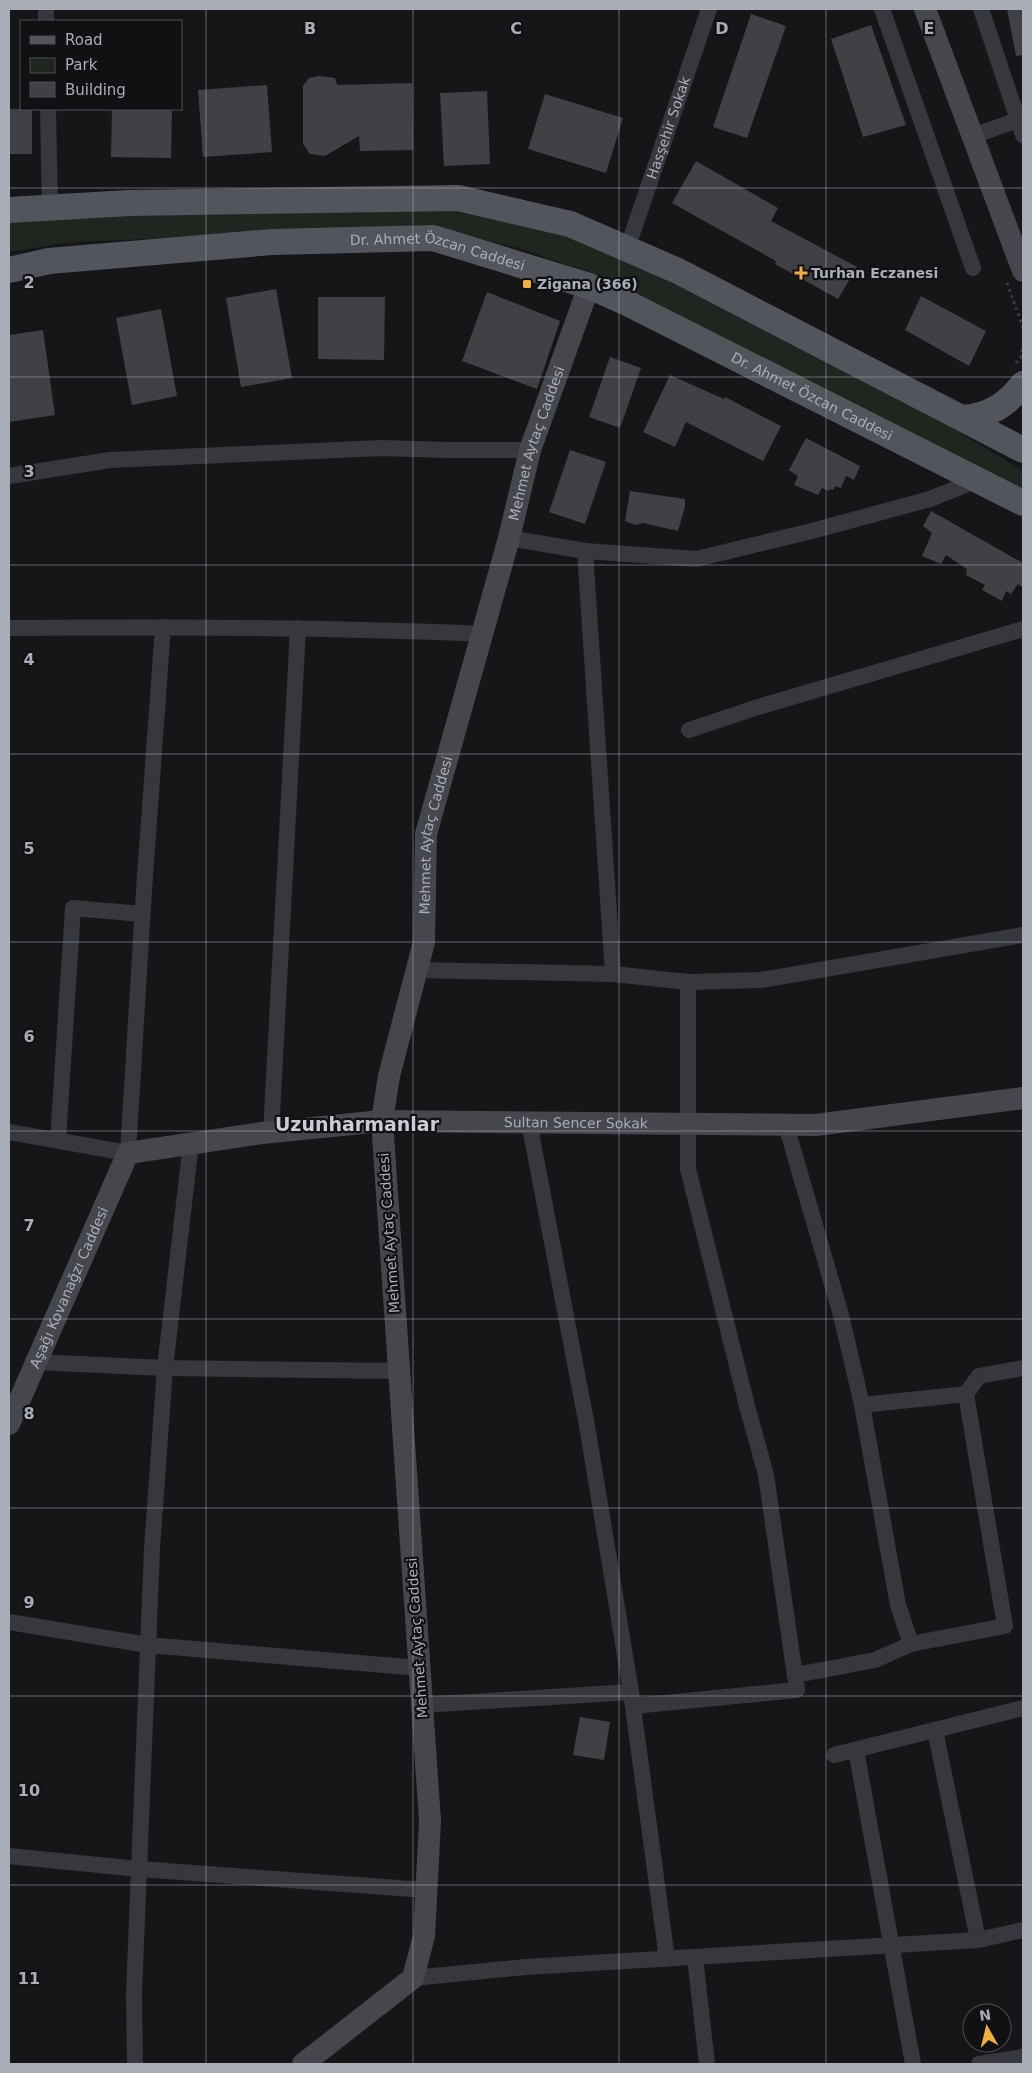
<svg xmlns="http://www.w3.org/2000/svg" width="1032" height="2073" viewBox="0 0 1032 2073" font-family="'DejaVu Sans',sans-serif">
	<rect width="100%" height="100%" fill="#161618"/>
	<!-- green -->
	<path fill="#1e261f" d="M452,211l65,12 50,13 122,54 226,115 108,66v18l-432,-216 -72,-25 -88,-20 -360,14 -62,10v-35z"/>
	<!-- building -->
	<g fill="#404145">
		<path d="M1007,9h16v46l-7,1z"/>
		<path d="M751,14l35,12 -39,112 -34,-11z"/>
		<path d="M871,25l35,100 -43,12 -32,-98z"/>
		<path d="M319,76l16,2 2,7 75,-2 1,67 -53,1 -1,-15 -34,20 -15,-2 -7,-10v-58l6,-8z"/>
		<path d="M267,85l5,67 -69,5 -5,-67z"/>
		<path d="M487,91l3,73 -46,2 -4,-73z"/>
		<path d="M545,94l78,24 -17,55 -78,-24z"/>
		<rect x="9" y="109" width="23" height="45"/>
		<path d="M112,109h60l-1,49 -60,-1z"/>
		<path d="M696,161l82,47 -7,13 86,46 -19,32 -63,-35 1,-3 -104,-58z"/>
		<path d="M276,289l16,89 -51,9 -15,-89z"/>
		<path d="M487,292l73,29 -23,68 -75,-28z"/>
		<path d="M921,296l65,35 -17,35 -64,-36z"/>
		<path d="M318,297h67l-1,63 -66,-1z"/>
		<path d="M161,309l16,87 -45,9 -16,-87z"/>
		<path d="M43,330l12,85 -46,7v-87z"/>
		<path d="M610,357l31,11 -21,60 -31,-11z"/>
		<path d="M670,375l54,24 1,-2 56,29 -18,35 -77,-39 -11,25 -32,-15z"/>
		<path d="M806,438l54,28 -6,14 -8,-4 -5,12 -6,-2 -2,4 -3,-1 -1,2 -7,-3 -4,7 -24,-10 4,-9 -9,-6z"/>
		<path d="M570,450l36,12 -21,62 -36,-12z"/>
		<path d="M630,491l55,8v8l-7,24 -35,-8 -8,2 -10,-4z"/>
		<path d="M931,511l92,52v24l-5,-3 -7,10 -5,-3 -4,10 -20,-11 3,-5 -19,-10 1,-6 -21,-14 -5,9 -19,-8 10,-23 -9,-7z"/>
		<path d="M580,1717l30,5 -6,38 -31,-5z"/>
	</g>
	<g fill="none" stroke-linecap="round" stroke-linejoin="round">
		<!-- path -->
		<g stroke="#3d3f44" stroke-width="3" stroke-dasharray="2.5 4" stroke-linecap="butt">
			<path d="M1007,283l16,44"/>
			<path d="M1016,363l5,-6 2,-11"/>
		</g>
		<!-- street -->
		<g stroke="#37383d" stroke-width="16">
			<path d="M46,9v12"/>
			<path d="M882,9l91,259"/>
			<path d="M981,9l42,126"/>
			<path d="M48,109l2,99"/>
			<path d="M973,136l50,-18"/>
			<path id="s1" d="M627,249l82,-240"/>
			<path d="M9,476l101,-16 272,-12 65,2h83"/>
			<path d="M509,538l76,13 111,8 112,-27 122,-33 50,-20"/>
			<path d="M585,551l28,423"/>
			<path d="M9,628c157,-1 315,-1 472,6"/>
			<path d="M689,730l69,-23 265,-78"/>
			<path d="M416,970l197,4 75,8 73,-2 262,-45"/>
			<path d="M529,1122l58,304 44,266 36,267"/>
			<path d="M786,1125l55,190 21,90 36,200 13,39"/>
			<path d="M9,1132l119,21 16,-263 19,-263"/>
			<path d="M271,1133l27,-505"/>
			<path d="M58,1140l15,-232 69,6"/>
			<path d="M36,1362l129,6 234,3"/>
			<path d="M966,1394l13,-18 44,-8"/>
			<path d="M9,1622l139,23 271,23"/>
			<path d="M796,1675l79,-15 36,-16 94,-18 -39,-232 -104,11"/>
			<path d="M422,1705l209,-13"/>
			<path d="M633,1706l164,-16 -31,-215 -19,-69 -59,-237v-187"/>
			<path d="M935,1730l43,210"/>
			<path d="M856,1750l57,314"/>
			<path d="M834,1755l189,-47"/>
			<path d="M9,1856l130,13 287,21"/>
			<path d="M695,1957l12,107"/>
			<path d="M413,1978l112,-11 453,-27 45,-10"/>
			<path d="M135,2064l-1,-71 18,-444 13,-181 26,-225"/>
			<path d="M979,2064l44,-7"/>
		</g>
		<!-- secondary -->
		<g stroke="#45474d" stroke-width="22">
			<path d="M925,9l98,262"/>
			<path id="s2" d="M9,1424l119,-271 134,-20 120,-12 434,4 207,-27"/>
			<path id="s3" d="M303,2064l110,-86 11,-42 6,-115 -48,-700 7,-45 35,-134 2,-108 83,-296 21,-88 59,-164"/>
		</g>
		<!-- primary -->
		<g stroke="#53555c" stroke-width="26">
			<path d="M9,210l120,-7 329,-5 112,26 108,47 345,179"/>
			<path id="s4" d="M9,270l40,-9 223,-19 161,-4 156,48 38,17 396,200"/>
			<path d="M963,418c26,-2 44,-13 60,-34"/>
		</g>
	</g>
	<!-- grid -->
	<path fill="none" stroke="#a8adb8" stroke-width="1" stroke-opacity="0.55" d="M206,9v2055M413,9v2055M619,9v2055M826,9v2055M9,188h1014M9,377h1014M9,565h1014M9,754h1014M9,942h1014M9,1131h1014M9,1319h1014M9,1508h1014M9,1696h1014M9,1885h1014"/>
	<!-- markers -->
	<g fill="#f2b134" stroke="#111113" stroke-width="2">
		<path d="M798.5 265.5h5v5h5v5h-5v5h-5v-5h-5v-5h5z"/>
		<rect x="522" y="279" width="10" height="10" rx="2.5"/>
	</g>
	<g text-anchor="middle" stroke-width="4.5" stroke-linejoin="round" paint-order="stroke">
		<!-- street labels -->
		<g font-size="14" fill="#a8adb8" stroke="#111113">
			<text dy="5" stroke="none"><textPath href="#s1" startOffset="128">Hasşehir Sokak</textPath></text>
			<text dy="5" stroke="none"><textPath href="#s4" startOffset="432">Dr. Ahmet Özcan Caddesi</textPath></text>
			<text dy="5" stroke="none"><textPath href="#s4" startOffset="838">Dr. Ahmet Özcan Caddesi</textPath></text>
			<text dy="5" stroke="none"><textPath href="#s3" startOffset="1698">Mehmet Aytaç Caddesi</textPath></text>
			<text dy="5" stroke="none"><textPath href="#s3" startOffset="1292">Mehmet Aytaç Caddesi</textPath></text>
			<text dy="5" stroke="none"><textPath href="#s2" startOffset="746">Sultan Sencer Sokak</textPath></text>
			<text transform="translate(389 1233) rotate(-94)" y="5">Mehmet Aytaç Caddesi</text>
			<text dy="5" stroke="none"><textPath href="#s2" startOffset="149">Aşağı Kovanağzı Caddesi</textPath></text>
			<text transform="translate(417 1638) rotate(-94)" y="5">Mehmet Aytaç Caddesi</text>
		</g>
		<!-- poi labels -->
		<g font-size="14" font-weight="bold" fill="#a8adb8" stroke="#111113" text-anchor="start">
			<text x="811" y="278">Turhan Eczanesi</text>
			<text x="537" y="289">Zigana (366)</text>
		</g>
		<!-- district labels -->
		<g font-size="19" font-weight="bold" fill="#c9ccd4" stroke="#111113">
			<text x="357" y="1131">Uzunharmanlar</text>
		</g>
	</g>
	<g font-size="16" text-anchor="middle" font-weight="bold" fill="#a8adb8" stroke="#111113" stroke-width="4.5" stroke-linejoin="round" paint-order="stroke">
		<text x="310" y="34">B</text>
		<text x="516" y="34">C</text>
		<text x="722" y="34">D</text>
		<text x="929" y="34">E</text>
		<text x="29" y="288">2</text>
		<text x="29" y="477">3</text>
		<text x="29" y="665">4</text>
		<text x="29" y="854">5</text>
		<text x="29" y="1042">6</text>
		<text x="29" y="1231">7</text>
		<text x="29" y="1419">8</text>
		<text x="29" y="1608">9</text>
		<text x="29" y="1796">10</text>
		<text x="29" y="1984">11</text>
	</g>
	<!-- border -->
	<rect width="1032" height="2073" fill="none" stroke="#a8adb8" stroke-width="20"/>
	<!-- legend -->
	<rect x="20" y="20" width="162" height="90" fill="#111113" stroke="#4d4f55"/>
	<rect x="30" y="36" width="25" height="8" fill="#53555c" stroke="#4d4f55"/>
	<text x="65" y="45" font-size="15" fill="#a8adb8">Road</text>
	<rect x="30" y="58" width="25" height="15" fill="#1e261f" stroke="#4d4f55"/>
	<text x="65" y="70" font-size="15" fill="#a8adb8">Park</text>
	<rect x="30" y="82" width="25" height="15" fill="#404145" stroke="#4d4f55"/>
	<text x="65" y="95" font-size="15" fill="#a8adb8">Building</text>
	<!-- north arrow -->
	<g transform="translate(987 2028) rotate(352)"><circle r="24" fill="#111113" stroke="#4d4f55"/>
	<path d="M0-4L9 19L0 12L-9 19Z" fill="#f2b134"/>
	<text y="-8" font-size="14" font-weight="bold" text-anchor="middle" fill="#a8adb8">N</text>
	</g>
</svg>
